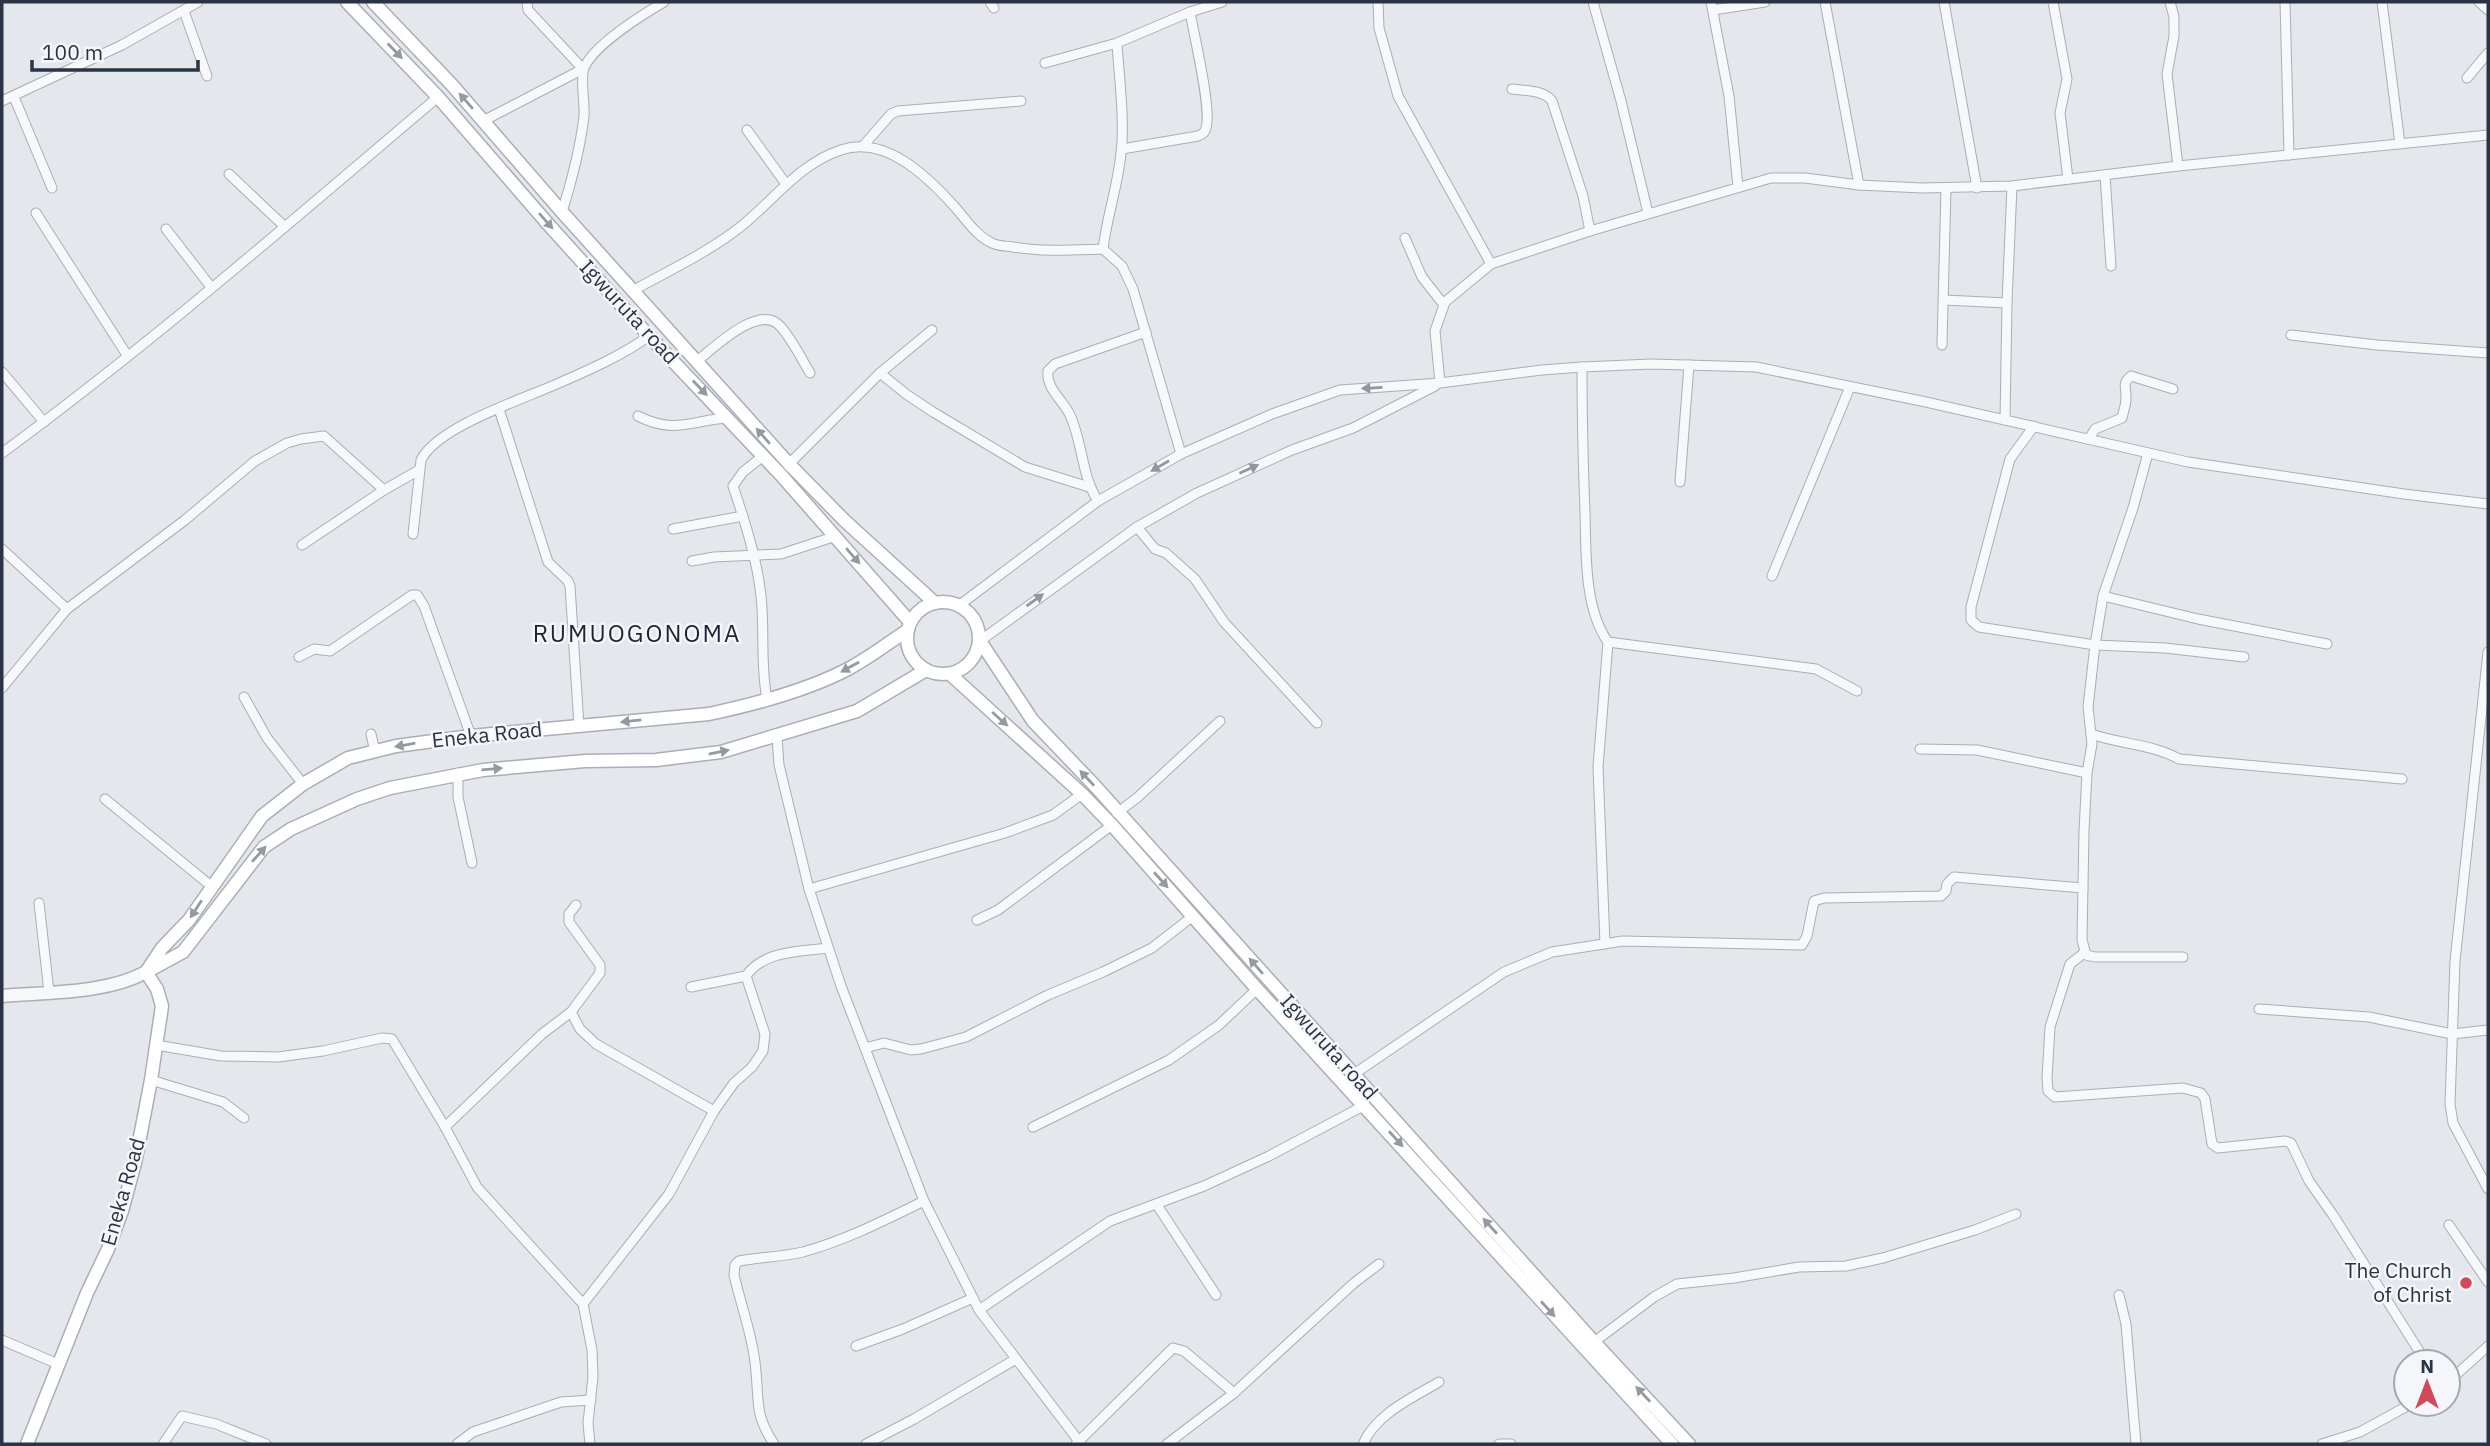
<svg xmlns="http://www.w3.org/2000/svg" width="2490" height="1446" viewBox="0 0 2490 1446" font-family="'IBM Plex Sans',sans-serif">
	<rect width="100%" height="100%" fill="#e4e7ec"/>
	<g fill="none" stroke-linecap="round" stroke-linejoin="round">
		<!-- minor casing -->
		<g stroke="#a9aeb7" stroke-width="11">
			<g id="minor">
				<path d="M990,2l4,6"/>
				<path d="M1378,2l1,26 19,68 93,168"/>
				<path d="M1593,2l28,99 27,112"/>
				<path d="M1711,2l18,94 9,91"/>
				<path d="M1825,2l34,183"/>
				<path d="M1944,2l33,186"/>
				<path d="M2053,2l14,77 -7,34 8,66"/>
				<path d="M2170,2l4,15v19l-7,38 11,92"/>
				<path d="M2285,2l4,153"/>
				<path d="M2382,2l18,142"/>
				<path d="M2479,2l9,8"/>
				<path d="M1713,10l52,-8"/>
				<path d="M184,11l23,65"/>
				<path d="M1117,43c2,34 8,77 4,110 -3,32 -14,63 -18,96l19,17 11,23 48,165"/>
				<path d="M1045,63l72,-20 73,-31 32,-10"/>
				<path d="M2467,78l21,-25"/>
				<path d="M1512,89c14,2 32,1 40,12l31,95 7,35"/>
				<path d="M14,97l38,91"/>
				<path d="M2,101l120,-56 76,-43"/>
				<path d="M483,121l100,-52 -55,-59 -1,-8"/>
				<path d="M747,130l39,54"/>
				<path d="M863,146l28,-32 7,-3 123,-10"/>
				<path d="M1122,149l76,-13c5,-3 6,-2 8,-8 6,-18 -12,-93 -16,-116"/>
				<path d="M229,174l56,53"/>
				<path d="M2105,175l6,91"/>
				<path d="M562,212c10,-32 18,-62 22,-96 1,-13 -4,-38 0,-48 10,-23 58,-53 80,-66"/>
				<path d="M36,213l91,142"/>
				<path d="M166,229l45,58"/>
				<path d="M1405,238l17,39 22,28"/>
				<path d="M634,290c36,-20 77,-39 110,-66 31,-26 57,-61 97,-74 44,-15 86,26 113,56 11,12 22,30 38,37 5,3 14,3 21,4 30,5 59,3 90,2"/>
				<path d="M1944,300l63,3"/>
				<path d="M2291,335l86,10 111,8"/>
				<path d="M1942,345l4,-157"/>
				<path d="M697,361c17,-13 62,-58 83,-35 12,13 21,32 30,47"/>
				<path d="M1582,367c0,48 1,96 3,145 1,39 -1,97 23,130l208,27 41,22"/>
				<path d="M2,372l42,50"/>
				<path d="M880,373l26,21 27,18 92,55 64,20"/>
				<path d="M1440,383l-5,-52 10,-29 46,-38 99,-33 181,-53h34l54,7 63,3 90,-2 166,-20 310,-31"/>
				<path d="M499,409l49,153 20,19 2,5 9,140"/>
				<path d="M638,416c37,19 54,4 90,2"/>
				<path d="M2005,420l2,-117 5,-117"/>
				<path d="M2034,426l-24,33 -39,148v13l8,7 116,18 70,3 79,9"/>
				<path d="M2089,439l6,-10 27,-11c1,-6 4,-13 4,-19 1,-11 -5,-15 5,-23l42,13"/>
				<path d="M2,453c151,-111 293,-235 436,-356"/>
				<path d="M2148,453l-15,55 -30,88 -8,49 -7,62 4,37 -5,29 -3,58 -2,109 4,15 9,2h88"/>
				<path d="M763,456l-20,16 -10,14c12,36 24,73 28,110 4,35 -1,67 6,103"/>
				<path d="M789,464l91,-91 52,-43"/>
				<path d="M1680,482l9,-117"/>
				<path d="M1098,501c-17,-26 -15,-58 -28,-86 -7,-15 -24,-26 -22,-44l7,-7 91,-32"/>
				<path d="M1137,527l18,22 11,4 29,26 29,43 93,101"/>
				<path d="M673,529l70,-13"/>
				<path d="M413,534l8,-74c17,-34 103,-61 138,-77 30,-13 64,-28 90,-47"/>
				<path d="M302,545l82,-55"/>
				<path d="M2,549l65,60"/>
				<path d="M692,561l22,-4 67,-3 55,-18"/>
				<path d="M1772,576l78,-189"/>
				<path d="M2103,596l95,23 129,25"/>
				<path d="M961,604l137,-103 83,-47 91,-40 68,-24 100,-7 102,-13 40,-3 69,-3 105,3 170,35 262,60 216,32 84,10"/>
				<path d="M980,641l157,-114 60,-34 95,-43 61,-22 82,-42"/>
				<path d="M2488,652l-33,309 -5,143 3,19 35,66"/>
				<path d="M299,657l15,-8 16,2 82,-56h5l7,11 47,130"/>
				<path d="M2,688l65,-79 118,-89 70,-59 32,-18 14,-4 23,-3 60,54 35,-20"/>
				<path d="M244,697l23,41 36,46"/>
				<path d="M371,734l4,18"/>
				<path d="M2091,734c29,10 61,10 88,25l223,20"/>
				<path d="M777,737l2,28 30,124 32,97 83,215 55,109 102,134"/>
				<path d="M1920,749l57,1 110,23"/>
				<path d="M458,773v24l14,66"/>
				<path d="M105,799l106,87"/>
				<path d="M1117,813l21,-16 82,-76"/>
				<path d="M809,889l196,-56 48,-18 29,-21"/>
				<path d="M39,903l10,89"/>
				<path d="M977,920l21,-10 114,-85"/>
				<path d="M1605,944l-7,-177 10,-125"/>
				<path d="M2084,953l-14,11 -20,63 -3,51 1,13 7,6 128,-9 18,5 4,6 7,45 6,4 67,-7 6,2 18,38 24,34 93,147"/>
				<path d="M691,987l55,-11c18,-26 54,-24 82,-28"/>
				<path d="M2259,1009l110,8 83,17 36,-4"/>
				<path d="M571,1012l9,17 16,15 118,67"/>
				<path d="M156,1045l65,11 57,1 45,-6 59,-13 10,1 53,88 32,60 106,117 9,46 1,27 -5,46 2,21"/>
				<path d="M865,1048l19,-5 27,7 10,-1 45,-12 82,-42 55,-23 49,-24 41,-32"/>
				<path d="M1354,1074l150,-102 48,-20 71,-11 179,4 5,-9 7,-35 10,-3 117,-2 5,-5 1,-7 7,-7 129,11"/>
				<path d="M151,1080l72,22 21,16"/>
				<path d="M445,1127l97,-93 29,-22 29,-39v-8l-31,-43v-8l7,-9"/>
				<path d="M1033,1127l136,-67 50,-35 38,-36"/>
				<path d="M1157,1205l59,90"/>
				<path d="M2449,1225l39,57"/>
				<path d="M2119,1295l7,29 10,120"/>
				<path d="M583,1304l86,-110 45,-83 20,-28 18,-16 11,-16 2,-17 -19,-58"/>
				<path d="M979,1310l131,-89 94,-35 65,-30 96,-51"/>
				<path d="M2,1340l56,24"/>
				<path d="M1594,1342l60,-45 23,-13 57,-6 65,-11 47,-1 37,-8 92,-28 41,-16"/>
				<path d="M856,1346l47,-17 70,-31"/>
				<path d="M2448,1382l40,-36"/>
				<path d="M163,1444l19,-28 34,8 50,20"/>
				<path d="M457,1444l16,-12 88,-30 30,-2"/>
				<path d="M774,1444c-19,-29 -15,-40 -18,-72 -2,-31 -15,-67 -22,-97l1,-10 4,-4c21,-4 43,-4 64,-9 43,-12 82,-32 121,-51"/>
				<path d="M866,1444l48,-25 102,-60"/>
				<path d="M1076,1444l97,-96 11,3 50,42"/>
				<path d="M1167,1444l67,-51 120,-110 25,-19"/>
				<path d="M1363,1444c13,-30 49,-46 76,-62"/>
				<path d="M1499,1444h12"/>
				<path d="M2322,1444l38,-12 51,-28"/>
			</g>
		</g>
		<!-- tertiary casing -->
		<g stroke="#a9aeb7" stroke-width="15">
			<path id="tertiary" d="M2,996c45,-4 104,-2 144,-24"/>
		</g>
		<!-- secondary casing -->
		<g stroke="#a9aeb7" stroke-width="15">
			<g id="secondary">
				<path d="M347,2l91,95 110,127 101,112 132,139 129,147"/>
				<path d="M373,2l79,83 110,127 227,252 56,57 90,82"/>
				<circle cx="943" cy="638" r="36"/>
				<path d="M980,641l53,80 63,66 498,555 95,102"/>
				<path d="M950,674l132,120 30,31 145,164 415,455"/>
				<path d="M150,970l33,-18 81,-105 27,-18 66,-30 33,-11 93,-18 102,-9 71,-1 65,-8 136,-41 69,-41"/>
				<path d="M146,972l16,-24 27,-28 73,-104 41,-32 45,-26 48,-12 75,-10 238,-22c47,-10 97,-23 139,-45 21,-11 40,-26 60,-39"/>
				<path d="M27,1444l60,-151 21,-44 14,-38 13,-48 16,-83 11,-74 -5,-17 -11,-17"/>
			</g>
		</g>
		<!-- minor -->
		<use href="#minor" stroke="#f7f8fa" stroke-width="9"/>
		<!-- tertiary -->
		<use href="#tertiary" stroke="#f7f8fa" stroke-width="12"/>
		<!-- secondary -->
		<use href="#secondary" stroke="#fff" stroke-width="12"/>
	</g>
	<!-- one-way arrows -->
	<defs><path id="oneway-solid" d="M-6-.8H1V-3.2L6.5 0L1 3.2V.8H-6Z" transform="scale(1.75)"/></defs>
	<g fill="#959aa2">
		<use href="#oneway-solid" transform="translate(395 51) rotate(46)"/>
		<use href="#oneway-solid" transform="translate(466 101) rotate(-131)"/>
		<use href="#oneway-solid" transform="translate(546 221) rotate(49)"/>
		<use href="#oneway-solid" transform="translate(700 388) rotate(46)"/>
		<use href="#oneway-solid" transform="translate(763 436) rotate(-131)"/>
		<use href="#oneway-solid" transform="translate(853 556) rotate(49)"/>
		<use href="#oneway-solid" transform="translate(850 667) rotate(151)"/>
		<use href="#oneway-solid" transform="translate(1000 719) rotate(42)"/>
		<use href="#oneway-solid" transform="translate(631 721) rotate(174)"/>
		<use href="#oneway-solid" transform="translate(405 745) rotate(170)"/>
		<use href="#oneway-solid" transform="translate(719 752) rotate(-11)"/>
		<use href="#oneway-solid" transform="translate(492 769) rotate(-5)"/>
		<use href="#oneway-solid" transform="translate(1087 778) rotate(-133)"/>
		<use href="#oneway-solid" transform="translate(259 854) rotate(-48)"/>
		<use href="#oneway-solid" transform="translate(1161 880) rotate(48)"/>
		<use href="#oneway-solid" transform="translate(196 909) rotate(123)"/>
		<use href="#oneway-solid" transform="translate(1256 966) rotate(-131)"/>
		<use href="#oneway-solid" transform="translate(1396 1139) rotate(48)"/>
		<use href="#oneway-solid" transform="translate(1490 1226) rotate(-132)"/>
		<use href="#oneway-solid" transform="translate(1548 1309) rotate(48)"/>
		<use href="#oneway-solid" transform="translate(1643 1394) rotate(-133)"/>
	</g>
	<g fill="#9196a0">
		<use href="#oneway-solid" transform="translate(1372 388) rotate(177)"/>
		<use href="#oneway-solid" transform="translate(1160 466) rotate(150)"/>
		<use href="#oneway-solid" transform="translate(1249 469) rotate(-24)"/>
		<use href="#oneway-solid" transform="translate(1035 600) rotate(-36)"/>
	</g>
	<!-- markers -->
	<circle fill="#d1495b" stroke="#f4f6f9" stroke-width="2.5" cx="2466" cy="1283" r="7"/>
	<g text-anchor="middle" stroke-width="5" stroke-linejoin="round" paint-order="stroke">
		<!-- street labels -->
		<g font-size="21" fill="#2b3445" stroke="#f4f6f9">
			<text transform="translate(629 312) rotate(47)" y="7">Igwuruta road</text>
			<text transform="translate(487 735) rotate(-6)" y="7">Eneka Road</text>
			<text transform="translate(1329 1047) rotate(48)" y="7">Igwuruta road</text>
			<text transform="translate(123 1192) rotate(-74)" y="7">Eneka Road</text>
		</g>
		<!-- poi labels -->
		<g font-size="21" fill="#2b3445" stroke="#f4f6f9" text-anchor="end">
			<text x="2452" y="1278">The Church<tspan x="2452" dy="24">of Christ</tspan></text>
		</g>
		<!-- quarter labels -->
		<g font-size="24" letter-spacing="2" fill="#1d2536" stroke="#f4f6f9">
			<text x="637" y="642">RUMUOGONOMA</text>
		</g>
	</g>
	<!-- border -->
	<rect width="2490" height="1446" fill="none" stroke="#2b3445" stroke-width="7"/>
	<!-- north arrow -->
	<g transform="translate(2427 1383)"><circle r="33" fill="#f4f6f9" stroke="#a4a8b1" stroke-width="2"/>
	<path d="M0-5L12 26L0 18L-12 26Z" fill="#d1495b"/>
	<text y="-10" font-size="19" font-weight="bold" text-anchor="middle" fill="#2b3445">N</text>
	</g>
	<!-- scale -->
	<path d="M32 60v10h166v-10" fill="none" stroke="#2b3445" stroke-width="3.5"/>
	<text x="42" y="60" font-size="21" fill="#2b3445" stroke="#f4f6f9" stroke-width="5" paint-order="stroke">100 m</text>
</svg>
